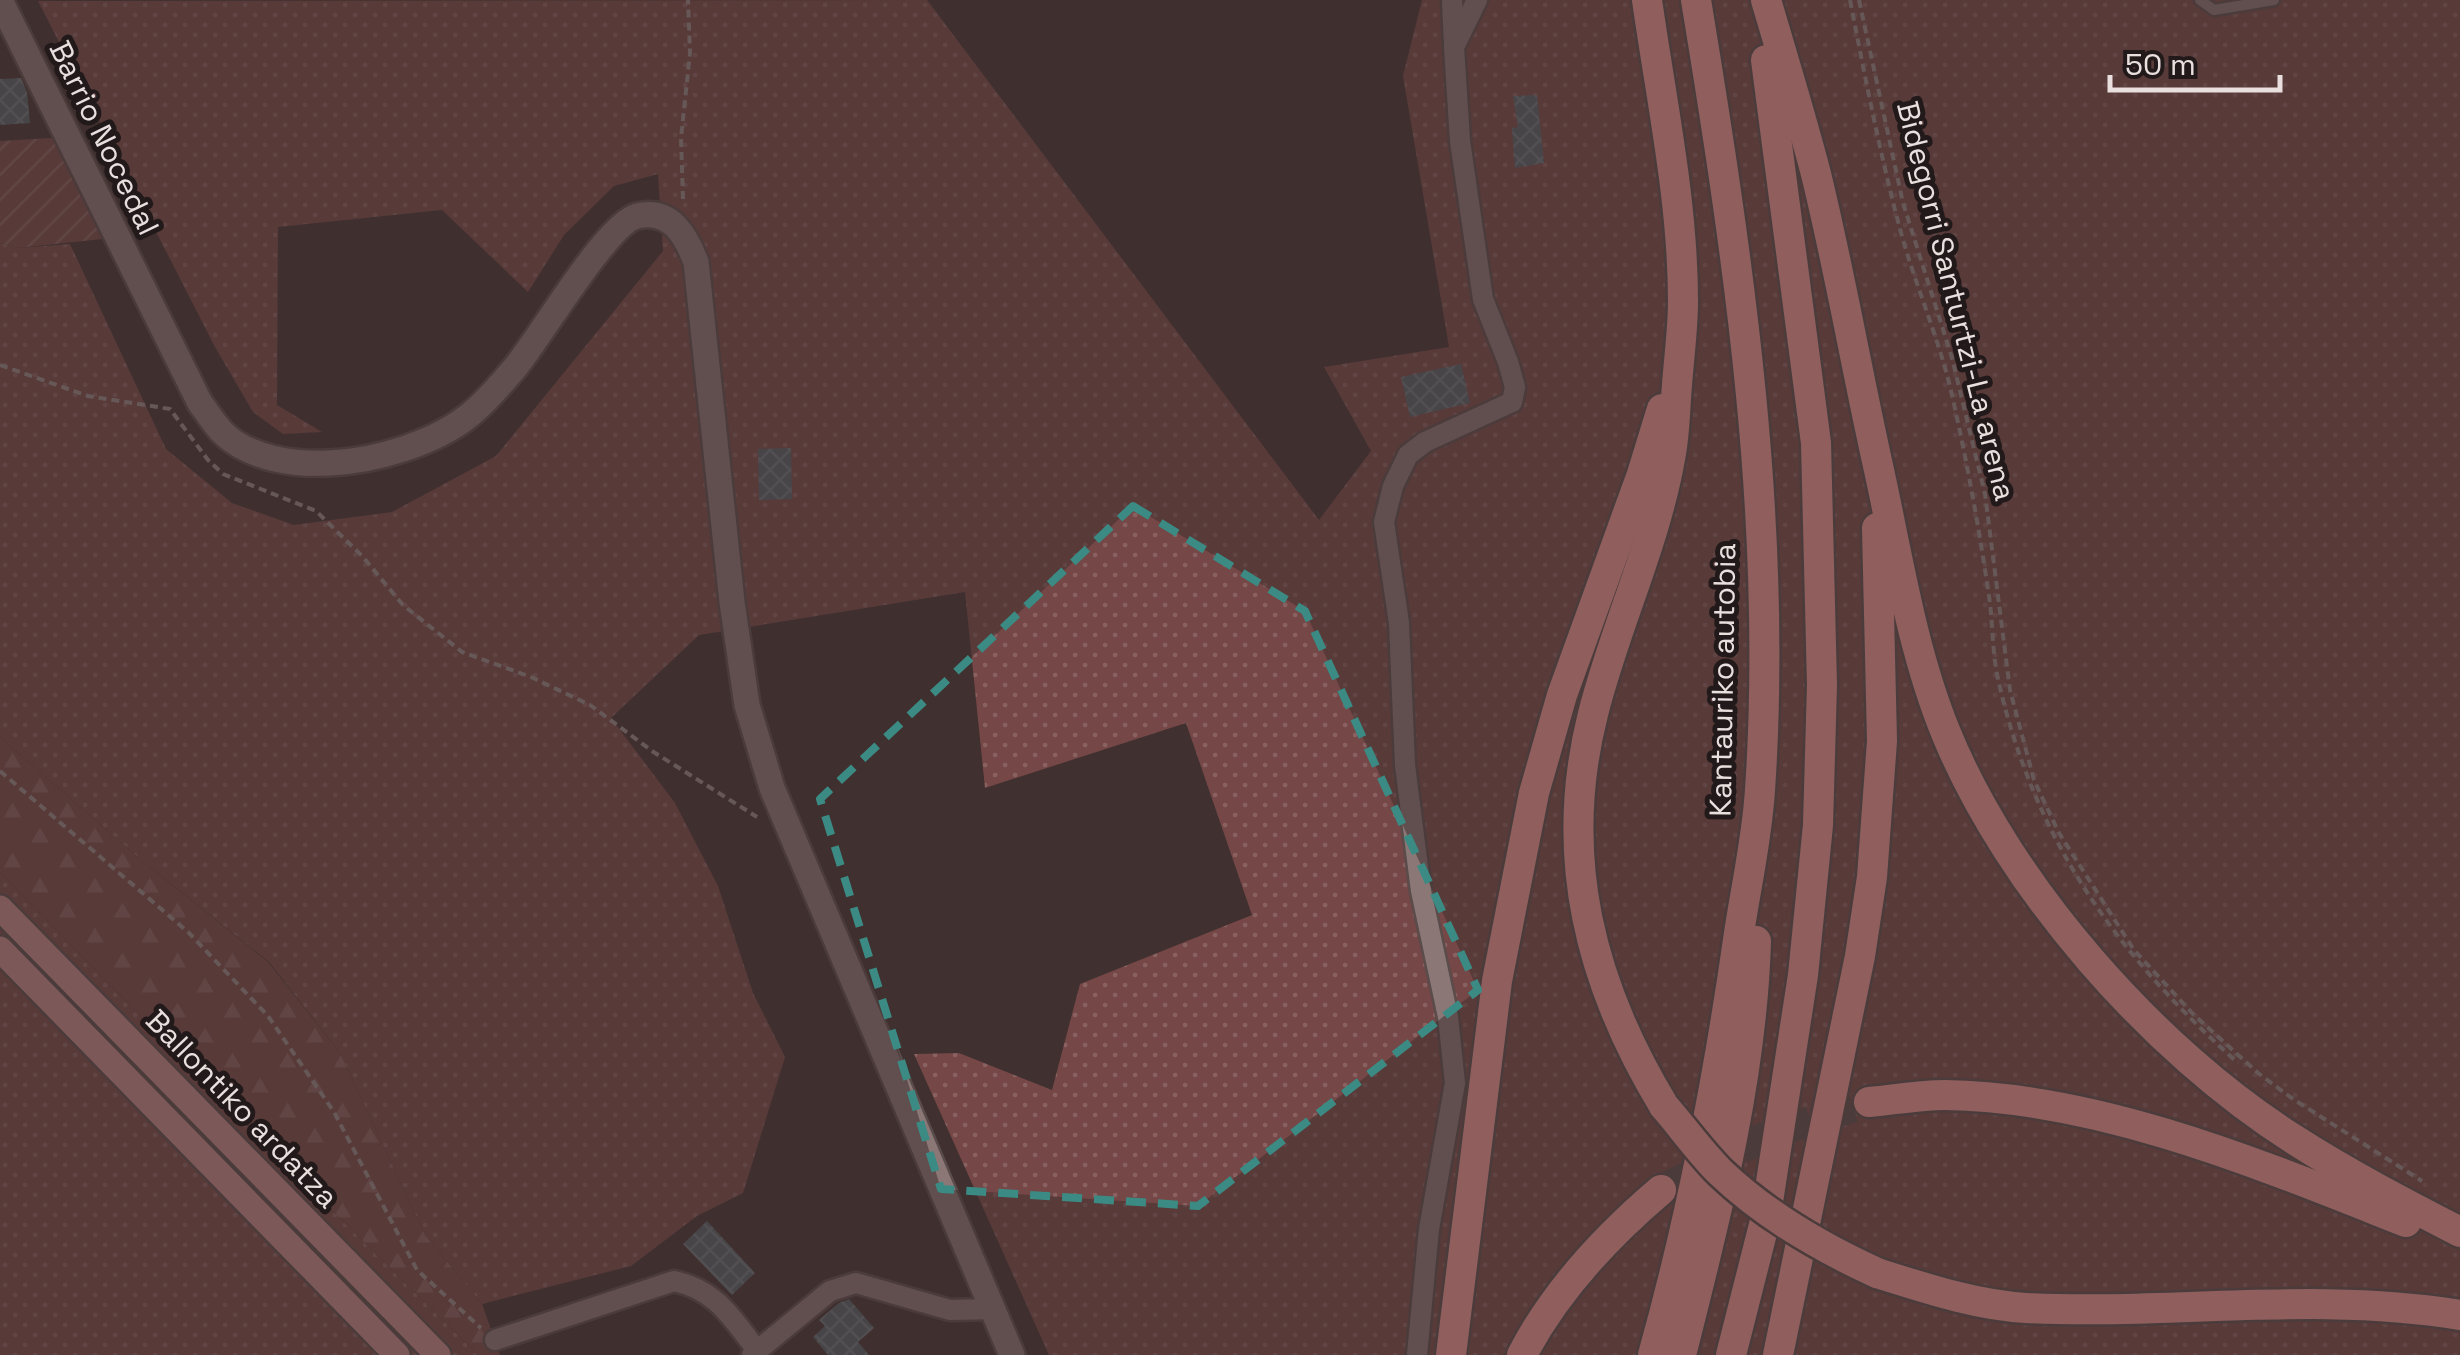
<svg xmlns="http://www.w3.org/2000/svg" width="2460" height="1355" viewBox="0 0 2460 1355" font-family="'Space Grotesk',sans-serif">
	<defs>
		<pattern id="grass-dots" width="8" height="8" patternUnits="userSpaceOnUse" patternTransform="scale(2.5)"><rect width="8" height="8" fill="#754746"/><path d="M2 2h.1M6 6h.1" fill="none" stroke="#896160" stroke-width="1.8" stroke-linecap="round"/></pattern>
		<pattern id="forest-firs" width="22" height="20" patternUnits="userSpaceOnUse" patternTransform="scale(2.5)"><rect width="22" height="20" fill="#754746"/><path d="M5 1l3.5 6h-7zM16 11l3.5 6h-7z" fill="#896160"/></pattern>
		<pattern id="garden-furrows" width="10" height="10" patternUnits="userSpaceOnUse" patternTransform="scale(2.5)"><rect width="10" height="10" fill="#754746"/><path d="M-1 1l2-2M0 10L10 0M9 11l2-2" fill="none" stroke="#896160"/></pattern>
		<pattern id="building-cross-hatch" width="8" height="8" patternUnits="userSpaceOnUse" patternTransform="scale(2.5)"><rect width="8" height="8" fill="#506067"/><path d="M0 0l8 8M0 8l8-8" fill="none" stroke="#69767c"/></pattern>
	</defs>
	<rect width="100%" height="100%" fill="#403030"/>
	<!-- grass -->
	<g fill="url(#grass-dots)">
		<path d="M927,0l392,520 52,-69 -47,-84 125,-20 -46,-271 19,-76h1038v1355h-1411l-135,-301 45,-1 93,37 28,-106 172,-69 -66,-192 -201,65 -20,-196 -266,43 -88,83 64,85 43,83 35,107 32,64 -42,136 -46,23 -66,50 -149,38 -57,-69 -85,-182 -71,-91 -128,-102 -141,-123v-494l18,5 52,-4 96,205 66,54 62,22 98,-13 104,-56 167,-205 -5,-77 -44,12 -50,49 -36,57 -86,-82 -164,17 -1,178 45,27 -39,2 -30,-22 -38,-65 -177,-346z"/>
		<path d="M0,872l275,282 203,201h-478z"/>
	</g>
	<!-- forest -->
	<path fill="url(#forest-firs)" d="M0,737l141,123 127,102 72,91 85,182 57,69 18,51h-22l-203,-201 -275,-282z"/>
	<!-- garden -->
	<path fill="url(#garden-furrows)" d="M52,138l50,101 -84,9 -18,-5v-102z"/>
	<!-- building -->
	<g fill="url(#building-cross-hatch)">
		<path d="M21,78l6,14 3,31 -30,2v-46z"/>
		<path d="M1537,95l7,68 -29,5 -3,-40 6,-1 -5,-31z"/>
		<path d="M1461,364l9,39 -60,14 -9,-40z"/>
		<path d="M791,448l1,51 -33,1 -1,-51z"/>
		<path d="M707,1221l48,52 -23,22 -49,-51z"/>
		<path d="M849,1299l25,29 -16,14 11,13h-41l-15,-18 12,-11 -6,-6 20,-17z"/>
	</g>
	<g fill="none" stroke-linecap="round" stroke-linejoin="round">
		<!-- highway-tunnel -->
		<path stroke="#594a4a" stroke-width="30" stroke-dasharray="30 15" stroke-linecap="butt" d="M1661,1190l107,-55 101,-33"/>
		<!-- lane casing -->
		<g stroke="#594c4b" stroke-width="15">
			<path id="lane" d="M2200,0l14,10 60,-10"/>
		</g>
		<!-- street casing -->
		<g stroke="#594c4b" stroke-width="25">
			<g id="street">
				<path d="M1452,0l2,45"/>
				<path d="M495,1340l179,-59c42,9 57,36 82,68"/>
				<path d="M752,1355l78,-64 26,-8 94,27 42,-1"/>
				<path d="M1417,1355l12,-126 26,-146 -7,-66 -27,-126 -16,-126 -6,-142 -15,-101 9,-36 15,-31 17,-13 87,-40 3,-15 -7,-25 -25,-63 -23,-158 -6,-94 23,-47"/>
			</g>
		</g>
		<!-- secondary casing -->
		<g stroke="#594c4b" stroke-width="30">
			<path id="secondary" d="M0,0l200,403c7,9 14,21 23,30 27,26 72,32 107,30 45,-2 107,-20 142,-50 15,-12 29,-29 42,-44 25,-29 92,-145 123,-153 34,-8 49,20 59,46l36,340 15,103 25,83 240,567"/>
		</g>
		<!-- primary casing -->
		<g stroke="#594c4b" stroke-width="30">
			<g id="primary">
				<path d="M0,908l438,447"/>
				<path d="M0,949l397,406"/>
			</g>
		</g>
		<!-- highway casing -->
		<g stroke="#594c4b" stroke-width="35">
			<g id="highway">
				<path d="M1647,0c14,99 36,201 36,301 0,28 -4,56 -6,84 -2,22 -2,46 -6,68 -15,90 -56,173 -78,261 -36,142 -3,270 71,392"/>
				<path d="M1766,0c17,58 35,116 50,174 24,98 41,198 63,296 19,87 33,180 67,263 63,154 208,318 349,407 53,34 109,63 165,92"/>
				<path d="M1869,1102c25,-2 51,-7 76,-7 156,2 319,71 461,127"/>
				<path d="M1877,1273c48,15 98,32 149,35 144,7 290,-17 434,7"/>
				<path d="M1451,1355l46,-374 37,-188 28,-98 80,-221 20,-65"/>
				<path d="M1522,1355c33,-64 85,-119 139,-165"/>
				<path d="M1653,1355c38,-136 65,-275 85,-415 7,-49 19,-100 22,-150 18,-265 -21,-529 -64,-790"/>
				<path d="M1681,1355c34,-135 71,-274 75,-414"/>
				<path d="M1731,1355l34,-134 38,-246 15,-150 4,-140 -6,-242 -50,-383"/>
				<path d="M1778,1355l82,-399 12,-79 10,-136 -5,-213"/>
			</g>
		</g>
		<!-- path -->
		<g stroke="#968988" stroke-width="4" stroke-dasharray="8 5" stroke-linecap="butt">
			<path d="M1850,0c15,77 30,154 50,229 15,56 39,109 52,166 15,67 27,133 37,201 4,27 3,56 9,83 36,161 119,276 240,384"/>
			<path d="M1859,0l44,203 49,155 33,136 25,196 24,90 25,53 75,117 59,64 65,59 35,26 129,82"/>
			<path d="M683,199l-2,-61 9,-85 -2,-53"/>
			<path d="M0,365l88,31 82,13 38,51 15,14 93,37 46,45 41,49 59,47 69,25 59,28 62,46 105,66"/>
			<path d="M0,771l188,161 80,84 66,96 83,158 64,58"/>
		</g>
		<!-- lane -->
		<use href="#lane" stroke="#8a7776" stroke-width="10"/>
		<!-- street -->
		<use href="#street" stroke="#8a7776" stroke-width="20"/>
		<!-- secondary -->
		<use href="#secondary" stroke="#8a7776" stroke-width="25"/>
		<!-- primary -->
		<use href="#primary" stroke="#c78b89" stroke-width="25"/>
		<!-- highway -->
		<use href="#highway" stroke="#ef9895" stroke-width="30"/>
		<!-- highway-bridge casing -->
		<g stroke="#594c4b" stroke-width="35" stroke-linecap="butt">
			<path id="highway-bridge" d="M1664,1106c19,22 36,46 56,66 46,44 100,75 157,101"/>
		</g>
		<!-- highway-bridge -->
		<use href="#highway-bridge" stroke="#ef9895" stroke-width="30"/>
	</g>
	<!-- marked area -->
	<path d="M0 0H2460V1355H0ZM1133,506l172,105 173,379 -280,216 -257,-17 -121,-390z" fill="#403030" fill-opacity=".55" fill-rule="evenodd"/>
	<path fill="none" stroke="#3b8b84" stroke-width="8" stroke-dasharray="20 12" stroke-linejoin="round" d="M1133,506l172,105 173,379 -280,216 -257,-17 -121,-390z"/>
	<g text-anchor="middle" stroke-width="10" stroke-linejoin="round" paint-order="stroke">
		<!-- street labels -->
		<g font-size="30" fill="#e9dfde" stroke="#221a1a">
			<text transform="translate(104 138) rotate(64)" y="10">Barrio Nocedal</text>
			<text transform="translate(1956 301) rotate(76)" y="10">Bidegorri Santurtzi-La arena</text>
			<text transform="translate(1723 680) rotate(-89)" y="10">Kantauriko autobia</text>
			<text transform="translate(242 1109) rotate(46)" y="10">Ballontiko ardatza</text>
		</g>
	</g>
	<!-- scale -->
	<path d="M2110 75v15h170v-15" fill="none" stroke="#e9dfde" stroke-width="5"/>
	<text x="2125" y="75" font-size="30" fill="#e9dfde" stroke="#221a1a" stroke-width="8" paint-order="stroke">50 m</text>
</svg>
